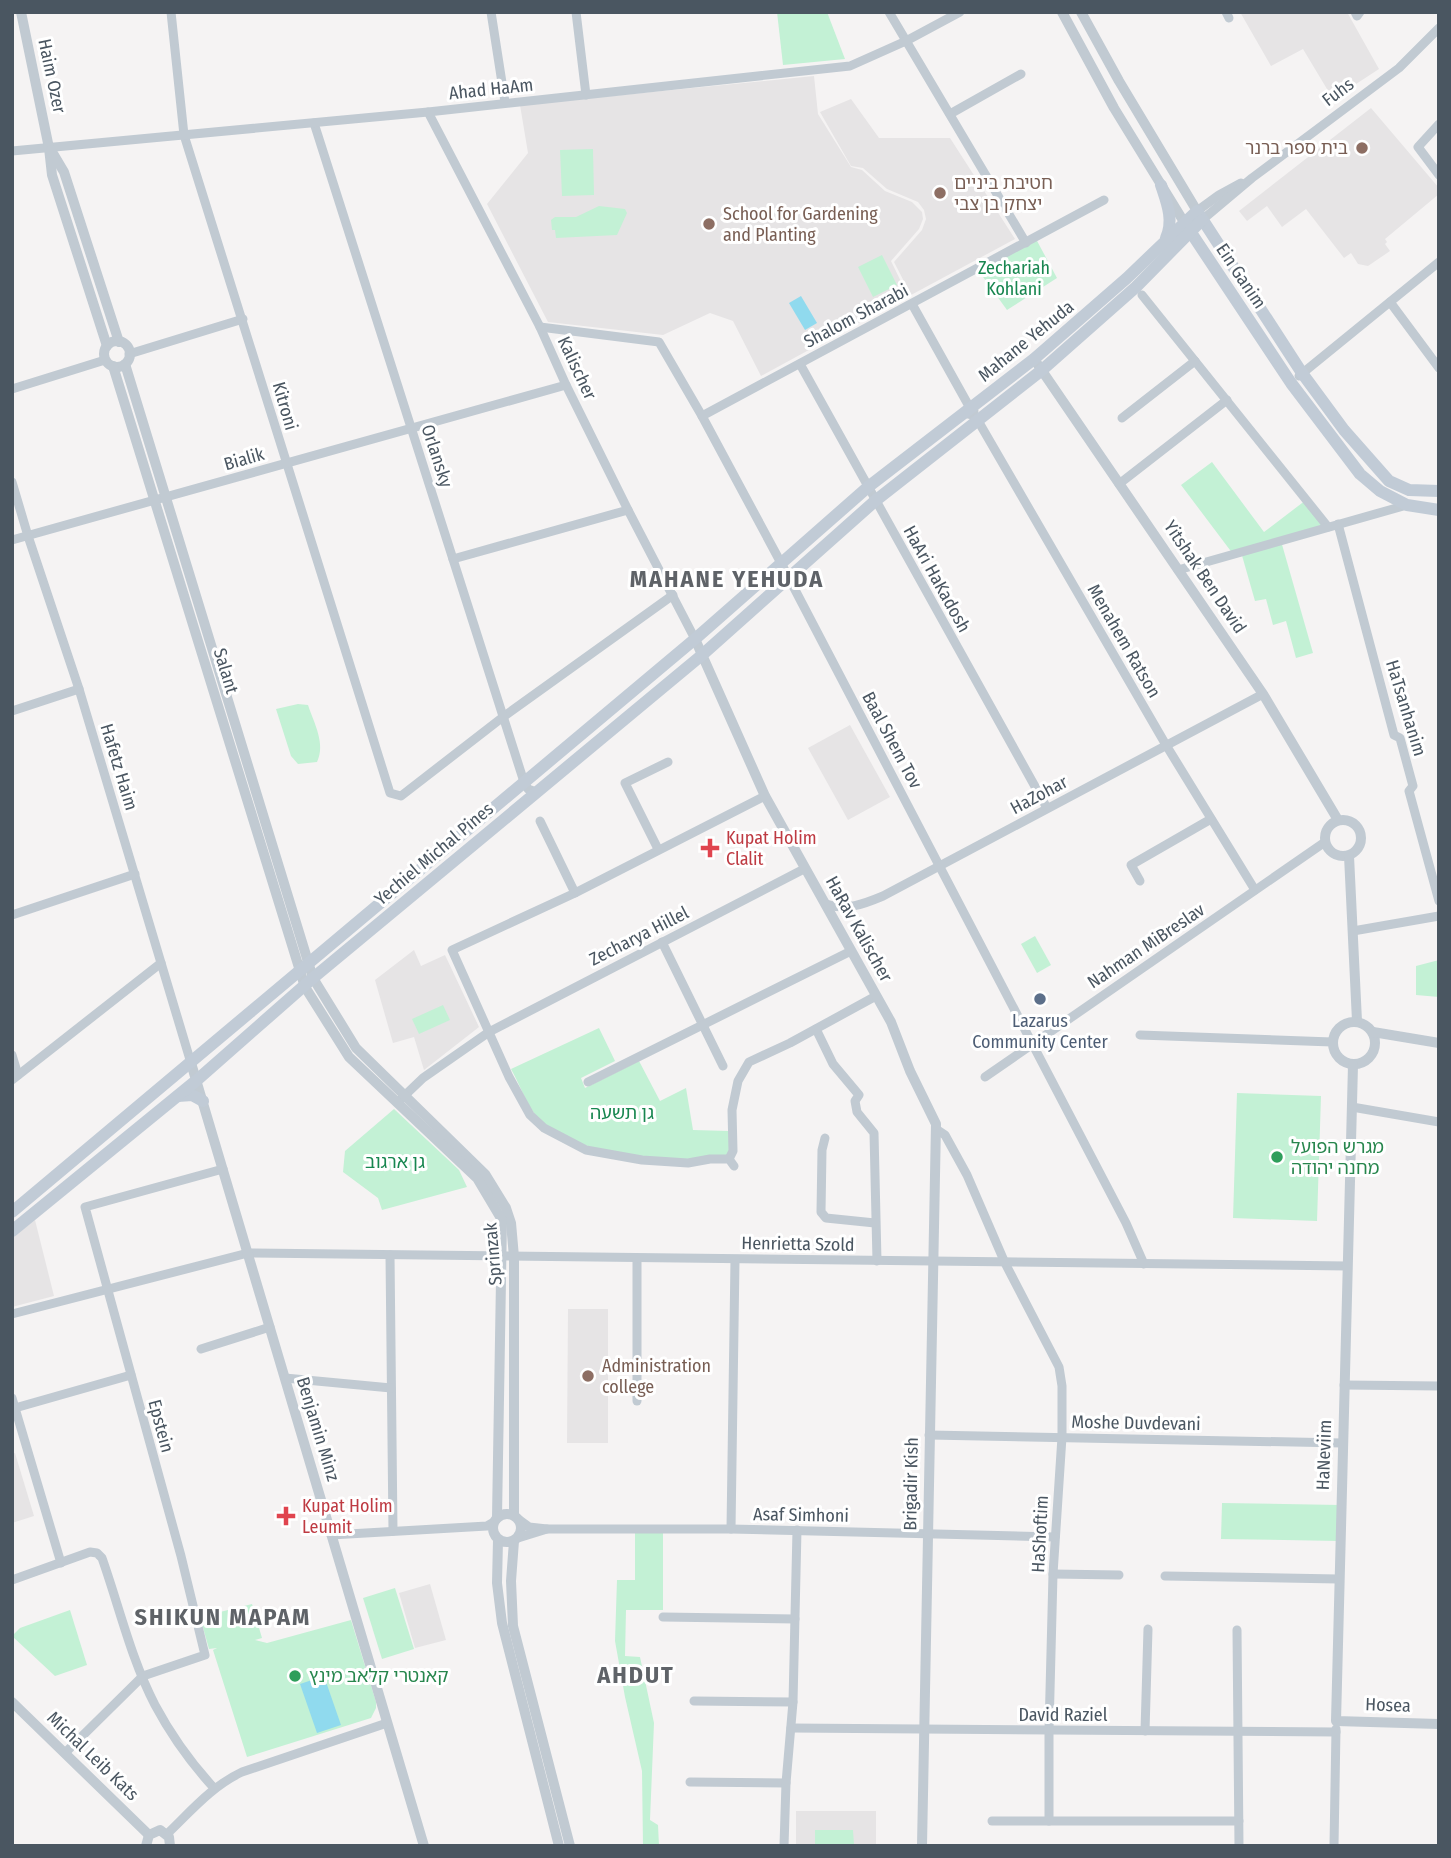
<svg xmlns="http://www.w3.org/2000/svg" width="1451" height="1858" viewBox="0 0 1451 1858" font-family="'Fira Sans Condensed','Noto Sans Hebrew',sans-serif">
	<rect width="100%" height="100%" fill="#f5f3f3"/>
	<!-- education -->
	<g fill="#e6e4e5">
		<path d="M1240,12h107l32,57 -46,30 -30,-50 -32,17z"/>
		<path d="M814,76l4,38 33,53 11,3 23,21 27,11 10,10 1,7 -4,10 -28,32 17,35 -147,80 -28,-55 -23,-8 -47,22 -115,-13 -61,-118 41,-51 -8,-48z"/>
		<path d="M851,99l28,39h71l65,101 -104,56 -17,-33 28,-32 4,-11 -2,-9 -6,-8 -31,-13 -24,-21 -12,-2 -31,-54z"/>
		<path d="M1371,108l68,80v6l-54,45 2,3 -2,2 5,7 -22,15 -10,-2 -7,-11 -7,5 -38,-49 -24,18 -15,-21 -20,15 -8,-10z"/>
		<path d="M850,725l40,72 -42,23 -40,-72z"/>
		<path d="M414,950l7,16 24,-11 34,72 -55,43 -10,-33 -21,6 -18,-63z"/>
		<path d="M35,1220l19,76 -42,11v-69z"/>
		<path d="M568,1309h40v134h-41z"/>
		<path d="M15,1453l19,63 -22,7v-69z"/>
		<path d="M430,1584l16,56 -31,8 -16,-55z"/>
		<rect x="796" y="1811" width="80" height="35"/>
	</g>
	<!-- green -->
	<g fill="#c3f1d5">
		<path d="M777,12h50l18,47 -62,6z"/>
		<path d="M593,149l1,46 -32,1 -2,-46z"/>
		<path d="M599,206l26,3 2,4 -10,22 -61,3 -1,-8h-3l-1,-10 4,-3h21z"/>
		<path d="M1036,239l21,39 -50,32 -29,-40z"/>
		<path d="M882,255l15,30 -24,12 -15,-30z"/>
		<path d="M1212,462l52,70 42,-32 22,27 -47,14 32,112 -17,5 -10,-37 -13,4 -7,-26 -11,2 -14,-49 -8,2 -52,-69z"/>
		<path d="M298,704l10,1c6,18 18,39 9,57l-19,2 -7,-8 -15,-47z"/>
		<path d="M1035,936l16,29 -14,8 -16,-29z"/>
		<path d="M1439,960v37l-23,-2v-29z"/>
		<path d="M443,1005l7,15 -31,14 -7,-15z"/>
		<path d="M599,1028l16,33 -34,17 4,10 54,-27 21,40 26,-13 7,42 36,1 1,19 -2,5c-15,0 -28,4 -43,4 -42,1 -125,-9 -151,-46 -9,-13 -15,-30 -23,-44z"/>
		<path d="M1237,1093l84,3 -4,125 -84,-3z"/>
		<path d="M394,1109l65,61 8,17 -85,23 -4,-12 -35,-26 2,-21z"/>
		<path d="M1222,1503l118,2 -1,36 -118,-2z"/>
		<path d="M635,1531l28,1v78h-37l-1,46 15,1 14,66 -4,97 8,5 1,21h-16l-1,-75 -17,-74 -10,-56 2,-61h18z"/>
		<path d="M395,1588l19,61 -32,10 -19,-61z"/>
		<path d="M252,1604l10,34 -7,2 12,3 84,-23 25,82v6l-5,10 -124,39 -34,-107 4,-2 -8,1 -9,-32z"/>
		<path d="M70,1610l17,55 -32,11 -43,-40 8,-8z"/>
		<path d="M815,1830h38l1,15 -39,1z"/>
	</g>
	<!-- water -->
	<g fill="#90daee">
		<path d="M801,296l16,27 -12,7 -16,-27z"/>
		<path d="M324,1676l17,49 -24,8 -17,-49z"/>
	</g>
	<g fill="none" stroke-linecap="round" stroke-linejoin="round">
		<!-- minor -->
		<g stroke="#c1cad2" stroke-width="9">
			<path d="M171,12l13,123 206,658 11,3 102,-79 170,-122"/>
			<path d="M491,12l14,90"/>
			<path d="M576,12l10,83"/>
			<path d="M889,12l137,231"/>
			<path d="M1226,12l3,6"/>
			<path d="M1355,12l2,4 3,-4"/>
			<path d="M428,112l112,215 26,58 62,125 67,129"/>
			<path d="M950,114l71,-40"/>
			<path d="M314,123l210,659 4,7 8,3"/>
			<path d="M1439,124l-21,23 21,28"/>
			<path d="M12,151l416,-39 422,-46 56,-25 54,-29"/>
			<path d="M1197,211l22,-16 22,-12"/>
			<path d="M1202,220l50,-42 147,-110 40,-40"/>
			<path d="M1142,295l186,232"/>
			<path d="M1390,302l49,66"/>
			<path d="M912,304l58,104 4,3"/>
			<path d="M540,327l119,15 43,74 79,147 345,660 18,41"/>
			<path d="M129,354l114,-35"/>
			<path d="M800,364l247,444"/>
			<path d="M1299,376l140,-114"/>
			<path d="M12,389l93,-29"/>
			<path d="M964,413l9,2 4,4 189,326 89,145"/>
			<path d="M702,416l402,-216"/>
			<path d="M1122,418l73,-57"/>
			<path d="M12,482l16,54 51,153 112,374"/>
			<path d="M1119,484l108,-84"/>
			<path d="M1338,524l56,211 6,3 13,48 -4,5 30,110"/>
			<path d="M12,540l554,-155"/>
			<path d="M453,559l175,-49"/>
			<path d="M1178,570l229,-65"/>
			<path d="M12,711l67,-22"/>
			<path d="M540,821l35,72"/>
			<path d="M658,849l-33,-66 43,-21"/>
			<path d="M1140,881l-9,-16 80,-46"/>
			<path d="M826,904c20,7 38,0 57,-8l380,-202"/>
			<path d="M12,915l123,-41"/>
			<path d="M1353,931l86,-15"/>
			<path d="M662,942l61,124"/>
			<path d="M816,1029l17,35 26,31 -4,6 2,11 17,21 3,128"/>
			<path d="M1140,1035l192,7"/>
			<path d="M12,1055l6,20"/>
			<path d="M985,1077l340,-235"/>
			<path d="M12,1080l149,-117"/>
			<path d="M588,1082l263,-131"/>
			<path d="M400,1100l23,-22 66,-46 315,-163"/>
			<path d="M1352,1107l87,15"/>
			<path d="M936,1129l9,6 22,40 38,88 54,104 3,19v51l-9,137 -4,156v91"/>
			<path d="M825,1138l-3,12 -1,62 5,6 49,5"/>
			<path d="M729,1159l4,-8 -1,-41 6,-29 11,-19 41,-19 86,-47"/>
			<path d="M734,1166l-5,-7h-19l-22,4 -46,-3 -56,-10 -42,-22 -14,-13 -21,-38 -57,-127 123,-57 190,-97"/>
			<path d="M390,1255l3,276"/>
			<path d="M637,1258v143"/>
			<path d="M12,1314l236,-61 1099,13"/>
			<path d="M201,1349l69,-22"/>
			<path d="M285,1378l106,10"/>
			<path d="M1344,1385l95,1"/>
			<path d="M12,1398l49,165"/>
			<path d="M15,1408l116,-33"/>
			<path d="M929,1435l413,8"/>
			<path d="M518,1519l11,8 18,2 -29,9"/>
			<path d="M547,1529h184l324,8"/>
			<path d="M731,1529l4,-269"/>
			<path d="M331,1535l156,-9 7,-4"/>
			<path d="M1053,1574l66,1"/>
			<path d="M1165,1576l173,3"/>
			<path d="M12,1580l78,-28 7,1 5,5c17,48 29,101 53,147 16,30 36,58 59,83"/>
			<path d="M663,1617l132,2"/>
			<path d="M1237,1630l2,216"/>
			<path d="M694,1701l99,1"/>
			<path d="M791,1728l545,4"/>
			<path d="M1145,1731l3,-102"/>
			<path d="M65,1753l78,-77 62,-21 -24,-99 -96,-349 138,-38"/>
			<path d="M690,1782l96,1"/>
			<path d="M992,1821h247"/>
			<path d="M167,1834c24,-23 45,-48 75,-62l145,-49"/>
			<path d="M784,1846l2,-63 7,-81 4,-172"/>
			<path d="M1334,1846l2,-117"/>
		</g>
		<!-- tertiary -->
		<g stroke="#c1cad2" stroke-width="10">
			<path d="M21,12l28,136 3,27 55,171"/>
			<path d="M1062,12l52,96 70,114"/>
			<path d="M1081,12l38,69 78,130"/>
			<path d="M51,150l13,22 55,170"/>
			<circle cx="117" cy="354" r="13"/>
			<path d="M1034,359l229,335 75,126"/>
			<path d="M125,364l188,614 43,70 129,126 21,34 5,15 3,34v259"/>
			<path d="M113,366l192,621 44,70 128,121 25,42 -5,298"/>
			<path d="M695,639l70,157 126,226 19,49 26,53 -14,722"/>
			<circle cx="1343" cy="838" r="18"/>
			<path d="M1349,856l8,165"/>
			<circle cx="1354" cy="1043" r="21"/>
			<path d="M1373,1032l66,11"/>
			<path d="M191,1063l233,783"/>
			<path d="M1353,1065l-17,656 103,3"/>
			<circle cx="507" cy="1528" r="14"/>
			<path d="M498,1540l-1,43 5,40 57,223"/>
			<path d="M514,1541l-3,40 2,45 57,220"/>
			<path d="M12,1702l137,133"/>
			<path d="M146,1846l3,-11 11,-5 9,7 1,9"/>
		</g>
		<!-- secondary -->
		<g stroke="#c1cbd6" stroke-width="12">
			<path d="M1161,185c6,18 13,35 5,53"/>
			<path d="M1186,225l105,158 69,91 20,17 27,14 32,5"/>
			<path d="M178,1096l14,-1 11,6"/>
			<path d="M12,1212l683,-573 173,-152 166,-128 93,-81 70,-67 105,162 42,57 45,51 20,9 30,1"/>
			<path d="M12,1231l185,-151 116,-102 389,-323 173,-154 167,-131 94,-83 66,-67"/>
		</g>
	</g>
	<!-- markers -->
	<g fill="#8d6e63" stroke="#fff" stroke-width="2.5">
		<circle cx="1362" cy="148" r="7"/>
		<circle cx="940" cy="193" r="7"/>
		<circle cx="709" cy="224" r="7"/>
		<circle cx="588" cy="1376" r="7"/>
	</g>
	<g fill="#e0444e" stroke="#fff" stroke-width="2.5">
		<path d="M706.5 837.5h7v7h7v7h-7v7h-7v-7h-7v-7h7z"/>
		<path d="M282.5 1505.5h7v7h7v7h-7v7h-7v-7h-7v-7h7z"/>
	</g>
	<circle fill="#5c6f8a" stroke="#fff" stroke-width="2.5" cx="1040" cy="999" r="7"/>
	<g fill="#2e9e5b" stroke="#fff" stroke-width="2.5">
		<circle cx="1277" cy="1157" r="7"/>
		<circle cx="295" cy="1676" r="7"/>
	</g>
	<g text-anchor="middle" stroke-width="6" stroke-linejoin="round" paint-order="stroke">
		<!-- street labels -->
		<g font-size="18" fill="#4a5661" stroke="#fff">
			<text transform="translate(52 76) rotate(78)" y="6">Haim Ozer</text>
			<text transform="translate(491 89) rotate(-6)" y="6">Ahad HaAm</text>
			<text transform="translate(1338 92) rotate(-37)" y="6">Fuhs</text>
			<text transform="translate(1241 276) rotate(56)" y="6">Ein Ganim</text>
			<text transform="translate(856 316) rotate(-28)" y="6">Shalom Sharabi</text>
			<text transform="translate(1026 341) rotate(-39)" y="6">Mahane Yehuda</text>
			<text transform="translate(577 368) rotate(65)" y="6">Kalischer</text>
			<text transform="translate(285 406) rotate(74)" y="6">Kitroni</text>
			<text transform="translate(437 456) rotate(72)" y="6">Orlansky</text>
			<text transform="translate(244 459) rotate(-16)" y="6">Bialik</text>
			<text transform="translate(1205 577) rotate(56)" y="6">Yitshak Ben David</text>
			<text transform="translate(937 579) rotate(61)" y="6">HaAri HaKadosh</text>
			<text transform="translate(1124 641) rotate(60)" y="6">Menahem Ratson</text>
			<text transform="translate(226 671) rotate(73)" y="6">Salant</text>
			<text transform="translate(1406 708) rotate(73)" y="6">HaTsanhanim</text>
			<text transform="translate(892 740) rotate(62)" y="6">Baal Shem Tov</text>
			<text transform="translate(119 767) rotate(73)" y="6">Hafetz Haim</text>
			<text transform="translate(1039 795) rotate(-28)" y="6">HaZohar</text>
			<text transform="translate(434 854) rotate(-40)" y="6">Yechiel Michal Pines</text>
			<text transform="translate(859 929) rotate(61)" y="6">HaRav Kalischer</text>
			<text transform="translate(639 936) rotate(-27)" y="6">Zecharya Hillel</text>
			<text transform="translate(1146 946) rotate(-34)" y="6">Nahman MiBreslav</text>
			<text transform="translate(798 1244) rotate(1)" y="6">Henrietta Szold</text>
			<text transform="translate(493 1254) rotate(-95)" y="6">Sprinzak</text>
			<text transform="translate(1136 1423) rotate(1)" y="6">Moshe Duvdevani</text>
			<text transform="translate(161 1426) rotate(75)" y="6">Epstein</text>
			<text transform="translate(318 1429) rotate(73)" y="6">Benjamin Minz</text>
			<text transform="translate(1324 1455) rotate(-88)" y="6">HaNeviim</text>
			<text transform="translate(911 1484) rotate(-89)" y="6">Brigadir Kish</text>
			<text transform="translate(801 1515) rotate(1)" y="6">Asaf Simhoni</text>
			<text transform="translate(1040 1534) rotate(-87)" y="6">HaShoftim</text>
			<text transform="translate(1388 1705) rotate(2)" y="6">Hosea</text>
			<text x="1063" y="1721">David Raziel</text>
			<text transform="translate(93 1756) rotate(44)" y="6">Michal Leib Kats</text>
		</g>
		<!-- education labels -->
		<g font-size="18" fill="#785e54" stroke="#fff" text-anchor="start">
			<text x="1348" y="154" text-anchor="end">בית ספר ברנר</text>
			<text x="954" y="189">חטיבת ביניים<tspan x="954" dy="21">יצחק בן צבי</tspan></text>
			<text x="723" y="220">School for Gardening<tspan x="723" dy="21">and Planting</tspan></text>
			<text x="602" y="1372">Administration<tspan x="602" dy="21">college</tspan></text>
		</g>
		<!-- park labels -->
		<g font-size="18" fill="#17864f" stroke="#fff">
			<text x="1014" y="274">Zechariah<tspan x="1014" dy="21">Kohlani</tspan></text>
			<text x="622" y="1119">גן תשעה</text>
			<text x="395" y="1168">גן ארגוב</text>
		</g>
		<!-- health labels -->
		<g font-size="18" fill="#be3a42" stroke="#fff" text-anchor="start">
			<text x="726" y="844">Kupat Holim<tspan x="726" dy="21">Clalit</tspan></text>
			<text x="302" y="1512">Kupat Holim<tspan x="302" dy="21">Leumit</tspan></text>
		</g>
		<!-- service labels -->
		<g font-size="18" fill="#4e5e75" stroke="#fff">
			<text x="1040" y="1027">Lazarus<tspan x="1040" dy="21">Community Center</tspan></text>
		</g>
		<!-- leisure labels -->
		<g font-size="18" fill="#27864d" stroke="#fff" text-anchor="start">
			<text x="1291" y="1153">מגרש הפועל<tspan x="1291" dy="21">מחנה יהודה</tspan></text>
			<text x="309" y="1682">קאנטרי קלאב מינץ</text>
		</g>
		<!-- district labels -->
		<g font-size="24" font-weight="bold" letter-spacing="2" fill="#5f6368" stroke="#fff">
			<text x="727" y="587">MAHANE YEHUDA</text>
			<text x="223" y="1625">SHIKUN MAPAM</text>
			<text x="636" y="1683">AHDUT</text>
		</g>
	</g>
	<!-- border -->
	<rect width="1451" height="1858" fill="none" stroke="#4a5661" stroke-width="28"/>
</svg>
